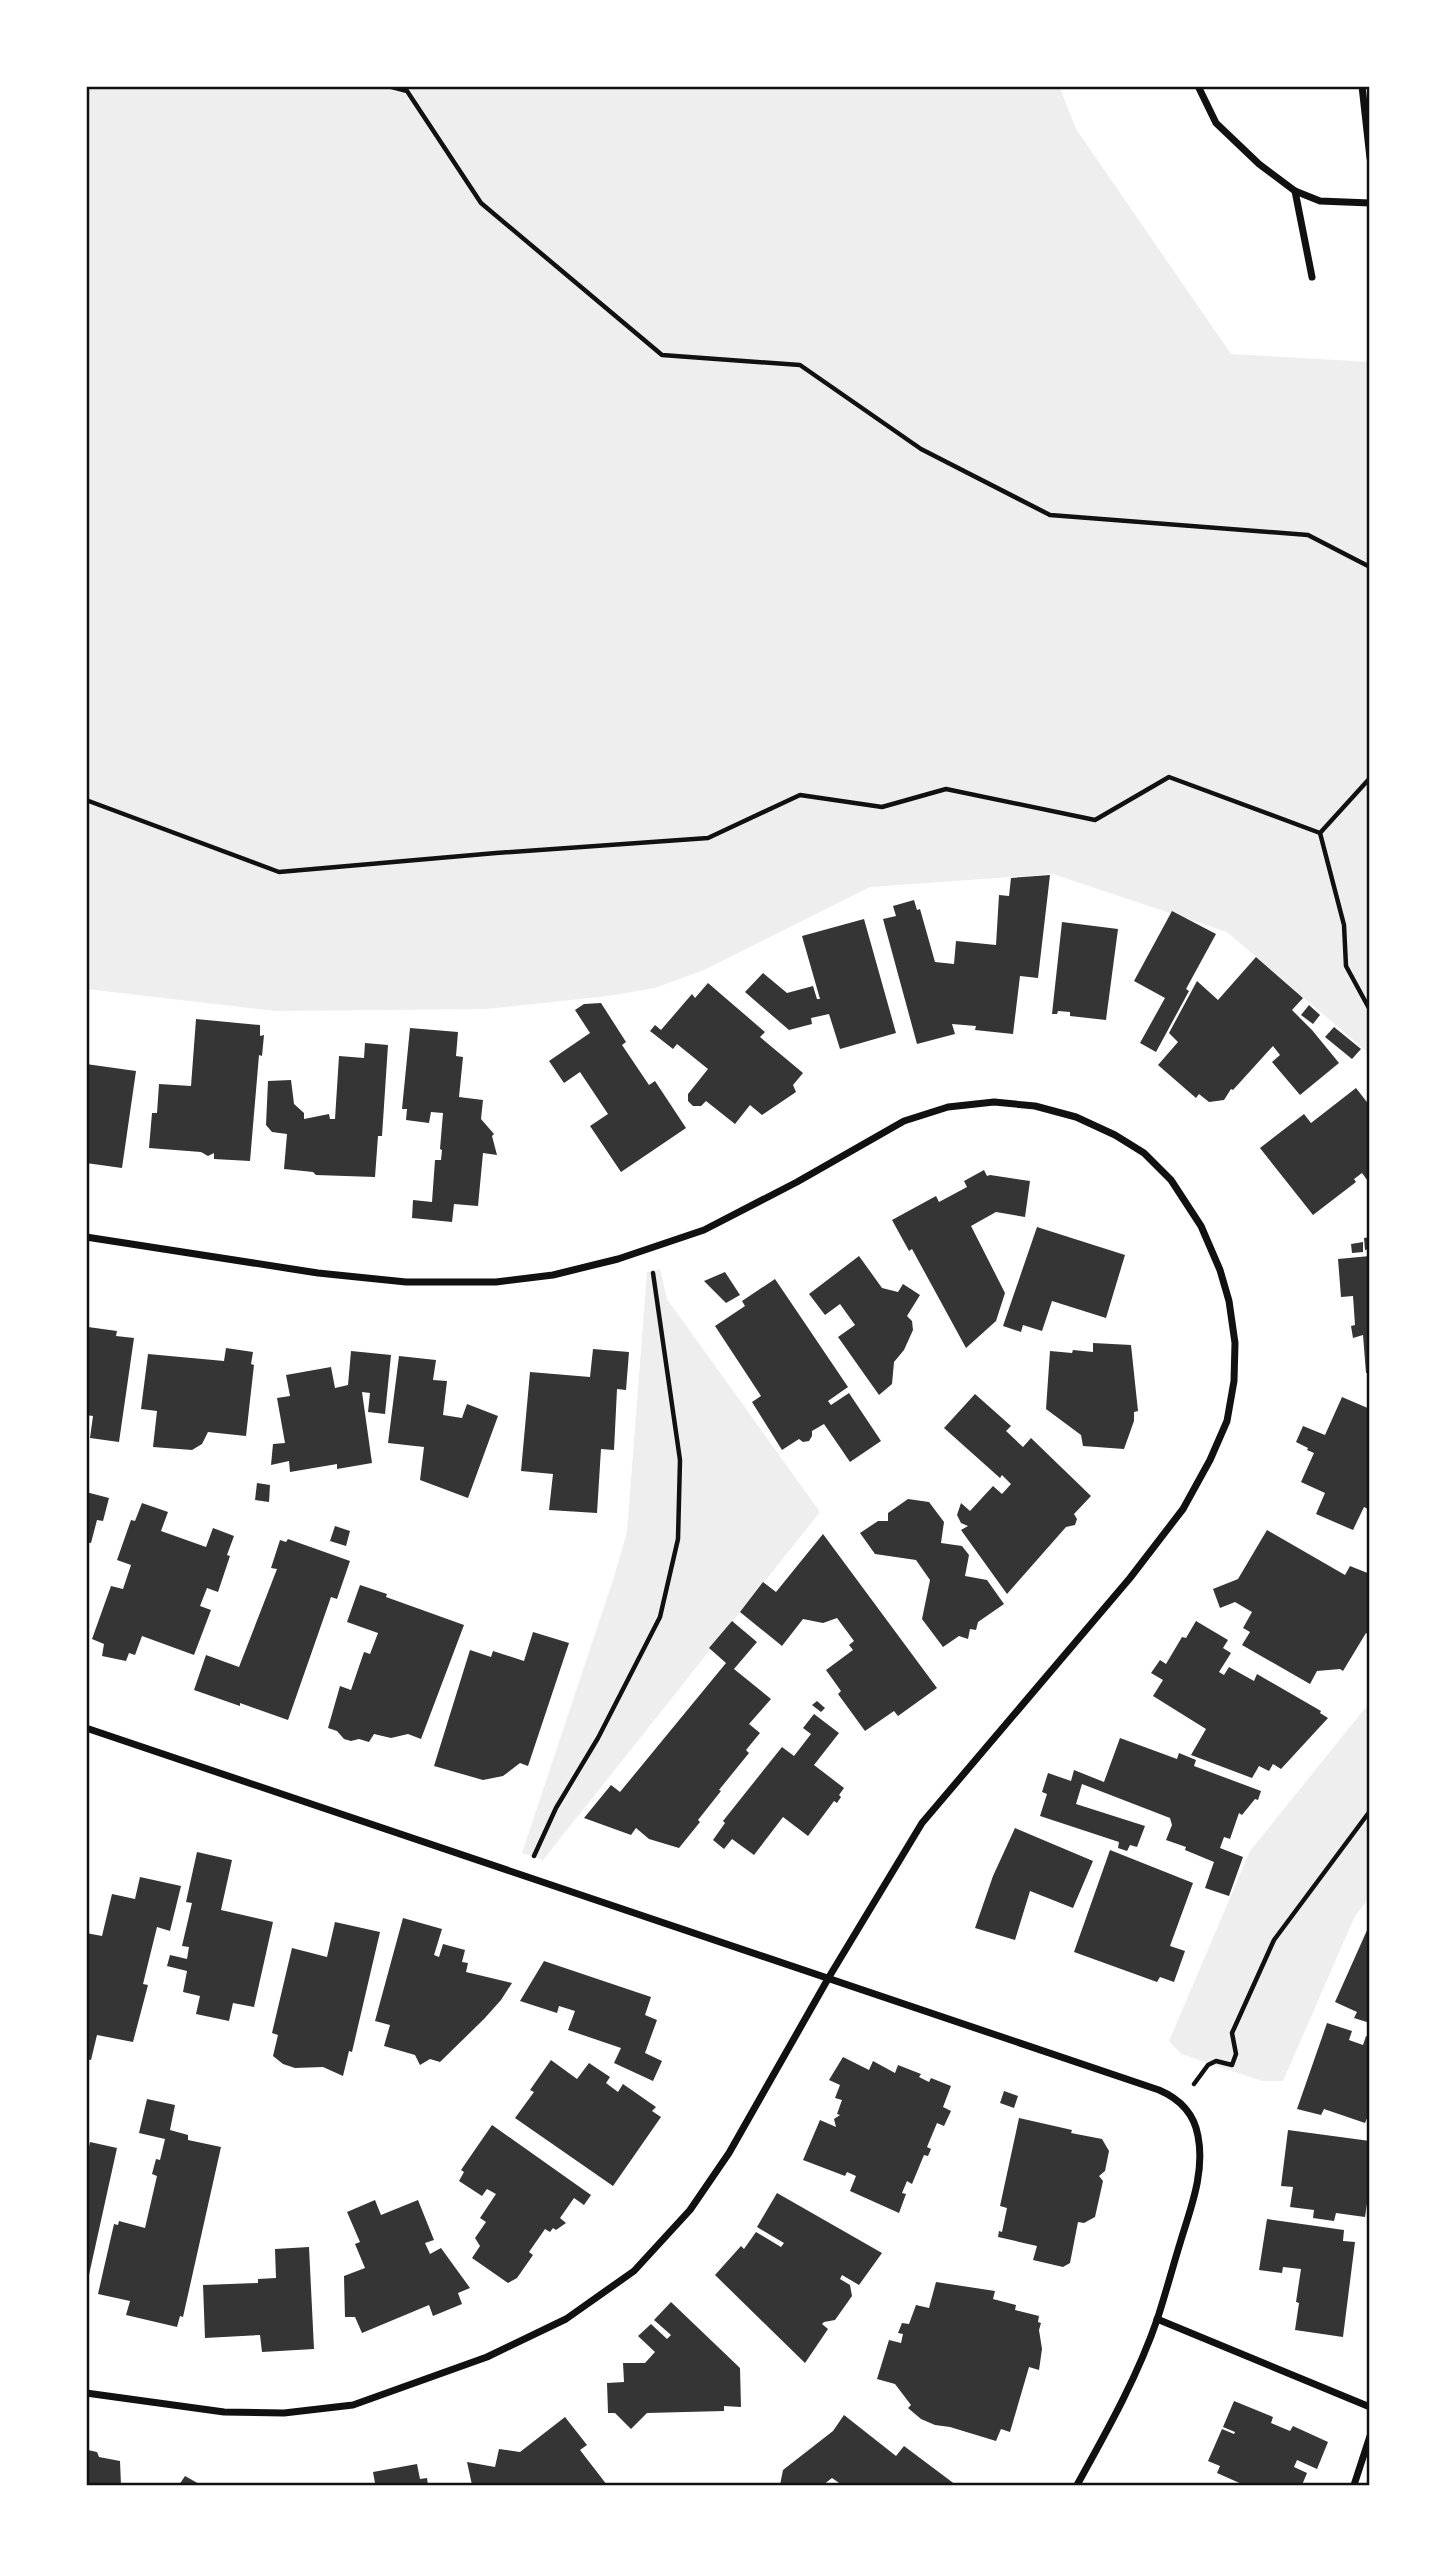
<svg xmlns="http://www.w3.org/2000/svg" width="1456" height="2571" viewBox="0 0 1456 2571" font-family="Jost,sans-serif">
	<rect width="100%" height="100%" fill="#fff"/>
	<!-- green -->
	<g fill="#eee">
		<path d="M86,86h973l17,43 155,225 139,8v697l-4,-8 -139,-119 -174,-58 -183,13 -164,82 -51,19 -47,8 -122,13 -210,2 -190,-22z"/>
		<path d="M660,1269l7,30 153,213 -277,348 -21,-7 91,-273 14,-48 20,-260z"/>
		<path d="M1370,1702v195l-15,19 -72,165h-21l-81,-27 -12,-13 81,-190z"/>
	</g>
	<!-- building -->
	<g fill="#353535">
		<path d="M1050,875l-12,103 -18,-2 -7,58 -38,-4 1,-4 -24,-2 3,10 -38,10 -34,-125 13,-3 -3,-10 21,-6 3,10 3,-1 15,53 19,2 2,-23 40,4 3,-50 10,1 2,-18z"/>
		<path d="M1172,911l44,23 -30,55 3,2 -33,61 -16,-9 25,-45 -31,-17z"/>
		<path d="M864,919l32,114 -56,16 -11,-35 -18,4 1,6 -23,6 -44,-38 18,-19 24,20 26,-7 4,13h3l-18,-63z"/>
		<path d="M1062,922l56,7 -12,91 -36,-4v-4l-12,-1 -1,3h-5z"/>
		<path d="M1256,957l47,41 -11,12 20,20 27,33 -39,32 -28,-33 8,-7 -7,-9 -40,44 -2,-1 -7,11 -15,2 -10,-8 -3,4 -38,-33 20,-23 -9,-9 28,-52 21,19z"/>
		<path d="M708,983l57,49 -5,5 43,36 -10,12 3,7 -34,23 -12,-10 -15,19 -29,-23 -5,5h-8l-5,-5v-7l20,-25 -31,-25 -4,5 -23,-18 5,-6 6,5 31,-36 3,4z"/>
		<path d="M601,1003l25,39 -4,3 27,40 6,-4 31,47 -65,44 -31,-46 18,-12 -28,-42 -16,11 -15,-22 41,-28 -15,-23 9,-6z"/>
		<path d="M1309,1005l11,10 -7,9 -12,-9z"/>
		<path d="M196,1019l64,6v11l4,-1 -2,21 -3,-1 -9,106 -36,-2v-6l-6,3 -7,-4 -52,-4 3,-35h5l2,-29 32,2z"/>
		<path d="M1334,1027l27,22 -9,10 -27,-22z"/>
		<path d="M410,1028l48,4 -2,24 7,1 -4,40 24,3 -2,19 13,15 -2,2 5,19 -14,-2 -5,53 -24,-2 -2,18 -40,-4 1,-18 19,2 3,-42h6l1,-10 -2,-1 3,-36 -12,-1 -2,11 -23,-3 1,-11h-5z"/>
		<path d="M365,1043l23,2 -6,91h-4l-3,41 -59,-2 -3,-3 -29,-3 3,-35 -15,-2 -6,-7 2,-44 23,-1 3,24 10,9v6l25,-5 1,5h5l4,-63 25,2z"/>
		<path d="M86,1064l50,7 -14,97 -36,-5z"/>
		<path d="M1356,1088l14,18 -2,7 2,3v68l-8,-11 -8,6 2,3 -43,33 -53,-67 44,-34 7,9z"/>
		<path d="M984,1170l3,6 3,-1 40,6 -5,36 -29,-5 -25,14 34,67 -9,28 -30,27 -54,-99 -3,2 -17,-31 44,-24 3,6 28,-15 -3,-6z"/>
		<path d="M1037,1227l88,28 -19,63 -54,-17 -10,30 -19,-6 -2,7 -18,-6z"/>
		<path d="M1370,1237v12l-5,1 -1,-12z"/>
		<path d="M1363,1242v10l-11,1 -1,-9z"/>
		<path d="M859,1256l23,32 16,4 5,-8 17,11 -13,21 5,5 1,9 -9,20 -10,12 -2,22 -13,11 -41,-58 17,-12 -15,-21 -15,11 -16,-21z"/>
		<path d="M1370,1256v116l-4,1 -3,-38 -10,3 -2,-12 4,-1 -2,-29 -12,1 -3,-38z"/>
		<path d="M725,1272l15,23 -14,8 -22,-22z"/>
		<path d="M775,1279l73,108 -20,14 3,4 18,-12 32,48 -31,21 -26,-38 -12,7v5l-3,5 -6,1 -4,-3 -17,11 -30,-48 9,-6 -46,-70 30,-20 -3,-5z"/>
		<path d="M88,1327l29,4 -1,5 18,2 -15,104 -29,-4 3,-22 -7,-1v-84z"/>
		<path d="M1093,1343l38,2 7,66 -4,1v9l-10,28 -41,-3 -2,-11 -35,-26 4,-58 22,2 1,-3 20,2z"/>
		<path d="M226,1348l27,4 -2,12 3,1 -8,71 -38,-4 -6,12 -10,6 -39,-3 4,-36 -16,-2 7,-55 76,7z"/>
		<path d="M593,1349l36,3 -3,38 -9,-1 -3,61 -13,-1 -4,64 -48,-3 4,-36 -32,-3 9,-99 60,5z"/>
		<path d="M351,1351l40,4 -6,59 -17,-2 2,-19 -8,-1 10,71 -35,6v-5l-47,8 -1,-11 -18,4 2,-21 12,-1 -8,-45 13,-2 -4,-21 45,-8 4,21 13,-3z"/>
		<path d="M399,1356l37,4 -3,20 14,1 -4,34 19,3 5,-14 31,12 -30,82 -48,-18 4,-33 -36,-4z"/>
		<path d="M975,1394l36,32 -5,5 17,16 8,-9 60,58 -17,18 3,5 -2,6 -9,2 -59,67 -46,-64 7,-4 -7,-3 -4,-8 4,-12 9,8 23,-25 9,8 9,-10 -9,-9 -2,3 -56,-50z"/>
		<path d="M1342,1397l28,12v101l-6,-3 -11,23 -37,-16 9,-21 -24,-11 13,-29 -7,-3 1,-2 -12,-6 7,-16 22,9z"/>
		<path d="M257,1483l13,2 -1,17 -14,-2z"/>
		<path d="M86,1492l23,6 -6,23 -6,-1 -6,23 -5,-1z"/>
		<path d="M908,1499l21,3 15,20 -3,21 21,3 7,9 -4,21 22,4 17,24 -26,18 -2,8 -6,-1 -2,10 -9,-3 -16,11 -21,-28 8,-39 -14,-20 -41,-6 -15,-21 18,-12h10v-8z"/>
		<path d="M142,1503l26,9 -7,19 45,16 7,-19 21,8 -7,19 3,1 -12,36 -11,-4 -7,18 11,4 -17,45 -52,-19 -7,19 -6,-2 -3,8 -24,-5 2,-12 -12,-5 19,-53 12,3 8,-24 -14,-5 14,-40 4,1z"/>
		<path d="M335,1526l15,5 -4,15 -16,-5z"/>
		<path d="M1267,1530l78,45 5,-9 20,8v62l-4,-3 -23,38 -3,-2 -23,2 -7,13 -68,-39 8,-13 -7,-4 9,-16 -17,-10 -15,6 -7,-19 25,-10z"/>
		<path d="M823,1534l114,154 -39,28 -4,-5 -29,20 -27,-37 3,-3 -15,-21 27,-20 -4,-5 5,-4 -17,-23 -14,5 -20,-4 -21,27 -42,-34 23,-30 13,10z"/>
		<path d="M288,1539l62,22 -13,38 -6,-2 -43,123 -48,-17v3l-46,-16 12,-35 33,12 38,-98 -6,-1 9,-28 6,2z"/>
		<path d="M360,1585l27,9 -1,3 78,28 -43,114 -13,-5 -17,4 -17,-4 -5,8 -10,-3 -8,2 -7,-2 -7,-8 -9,-3 12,-42 11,4 13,-38 6,2 8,-21 -31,-11z"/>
		<path d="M732,1621l25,21 -23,27 37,30 -22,25 11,9 -14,17 3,3 -30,37 2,1 -23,29 2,2 -21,26 -30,-9 -13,-11 -5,7 -47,-17 27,-33 9,7 106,-129 -17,-15z"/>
		<path d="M1196,1621l32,19 -5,8 8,5 -12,19 5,3 5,-8 25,14 3,-7 64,37 -1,2 8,5 -47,51 -8,-5 -4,7 -10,-5 -7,12 -61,-23 15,-26 -53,-33 10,-16 -12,-7 9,-13 6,4 16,-27 4,1z"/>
		<path d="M533,1632l36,11 -41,123 -8,-3 -17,13 -20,4 -49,-14 36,-116 21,7 2,-6 31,10z"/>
		<path d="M817,1701l8,7 -4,4 -9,-7z"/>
		<path d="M814,1714l25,19 -25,32 30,23 -5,7 2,2 -4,6 -3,-2 -26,35 -25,-19 -29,38 -22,-16 -8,10 -11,-9 12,-17 -2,-2 59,-74 12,9 17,-22 -8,-6z"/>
		<path d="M1120,1738l57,21 2,-6 17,7 -2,6 67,25 -3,9 -3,-1 -13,16 -3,-2 -9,26 -6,-2 -4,11 23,9 -14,39 -24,-8 9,-26 -29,-12 1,-3 -20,-7 6,-15 -2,-7 -88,-34 -6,20 69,22 -8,21 -7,-2 -3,6 -9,-3 1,-6 -79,-26 7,-22 -5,-2 6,-19 23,8 3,-11 30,12z"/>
		<path d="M1015,1828l78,33 -20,47 -43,-17 -15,49 -40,-12 18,-52z"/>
		<path d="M1110,1850l83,33 -23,63 15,5 -11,31 -14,-5 -3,5 -83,-30z"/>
		<path d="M197,1852l35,8 -11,50 52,12 -19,85 -21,-4 -4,18 -33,-7 4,-18 -17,-4 4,-21 -20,-5 3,-11 17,4 2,-12 -7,-1 10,-43 -6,-1z"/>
		<path d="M140,1877l41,9 -11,45 -13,-4 -14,57 5,1 -15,57 -36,-7 -6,25 -5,-1v-126l16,3 10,-42 23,5z"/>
		<path d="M403,1918l39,11 -8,26 5,2 4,-13 22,6 -3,12 6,1 -2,9 46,11 -11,17 -17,19 -44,43 -10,-3 -10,6 -5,-10 -31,-9 6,-21 -15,-4z"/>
		<path d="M335,1922l45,10 -28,120 -3,-1 -6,25 -20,-9 -28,1 -12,-4 -10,-8 5,-21 -6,-2 20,-85 35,9z"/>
		<path d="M1368,1928l2,1v94l-16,-5 3,-6 -22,-10z"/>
		<path d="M544,1961l107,36 -6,18 12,5 -12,33 17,8 -9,20 -39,-18 7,-15 -53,-18 7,-19 -16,-5 -2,7 -37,-12z"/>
		<path d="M1327,2023l25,8 -3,9 14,5 3,-9 4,2v79l-2,-1 -3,7 -41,-14 -3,6 -24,-6z"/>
		<path d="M843,2057l26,13 4,-9 22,12 3,-8 23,9 -2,3 10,5 2,-4 20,8 -8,21 8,4 -7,15 -7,-3 -10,24 4,2 -3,7 -4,-1 -12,29 -5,-3 -5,12 4,1 -7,19 -49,-22 6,-15 -9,-4 -2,4 -42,-16 17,-40 16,7 -2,-8 6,-4 -3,-1 5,-14 -7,-2 5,-13 -11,-5z"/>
		<path d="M551,2060l26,19 12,-16 21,14 -4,6 12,9 5,-8 33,23 -4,4 9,6 -48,69 -98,-68 19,-26 -4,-2z"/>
		<path d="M1004,2091l14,5 -4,12 -14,-5z"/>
		<path d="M147,2099l28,6 -5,25 18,5v5l33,7 -38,170 -3,-1 -3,11 -51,-12 4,-14 -32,-7 16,-70 4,1 1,-4 26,7 12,-52 -5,-2 4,-15 4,1 5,-21 -26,-6z"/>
		<path d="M1019,2118l53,12 -1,3 31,6 7,12 -4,20 -6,5 4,5 -8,36 -11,6 -6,-1 -8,41 -7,4 -30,-7 4,-14 -39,-9 1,-6 3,1 5,-24 -7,-2z"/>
		<path d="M492,2125l99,70 -7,10 -10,-7 -14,20 6,5 -10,7 -3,-2 -3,4 -5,-3 -16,23 4,3 -16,23 -9,5 -36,-25 8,-12 -5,-8 11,-16 -6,-4 16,-24 -9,-5 -5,7 -23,-15 5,-9 -3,-2z"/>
		<path d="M1288,2130l82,11 -3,30 3,1v11l-5,34 -29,-4 -2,8 -21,-3 1,-8 -24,-3 3,-20 -12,-1z"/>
		<path d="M90,2142l27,6 -30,136 -1,-123z"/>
		<path d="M777,2193l105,60 -23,32 -17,-10 -2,4 10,6 2,11 -17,24 -11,2 -2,2 6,5 -23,34 -90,-88 26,-29 3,3 12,-17 25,15 3,-4 -27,-16z"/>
		<path d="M375,2200l6,15 37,-15 16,40 -9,3 5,11 11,-6 29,40 -12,5 4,11 -29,12 -4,-11 -67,28 -7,-16h-10l-1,-41 21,-8 -10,-24 5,-2 -13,-30z"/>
		<path d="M1267,2219l77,11 -1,11 12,1 -12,95 -48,-7 4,-27 -3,-1 5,-33 -18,-2 -1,6 -23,-3z"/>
		<path d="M309,2247l5,102 -52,3 -2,-17 -55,3 -2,-53 55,-2v-4l18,-1 -1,-29z"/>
		<path d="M936,2282l59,9 -2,8 23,6 -1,5 24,6 -1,6 3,1 -2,7 3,19 -3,21 -10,-3 -19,65 -9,-3 -5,12 -46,-14 -15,-2 -14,-6 -13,-11 3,-3 -16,-21 -18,-5 12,-39 12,3 2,-9 -5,-1 4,-10 7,1 7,-19 13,3z"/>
		<path d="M671,2302l69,66 1,39 -17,-1v5l-77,2 -16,16 -16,-16h-7l-1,-30 17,-1 -1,-19h22l10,-11 -17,-16 13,-12 16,15 4,-4 -17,-15z"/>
		<path d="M1234,2401l39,16 -2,6 19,8 3,-5 35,16 -11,27 -20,-9 -3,7 13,6 -5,12h-58l-27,-12 3,-7 -12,-5 14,-32 12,5 1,-2 -12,-5z"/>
		<path d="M844,2415l52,41 8,-10 52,39h-114l-10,-7 -9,7h-43l3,-15 50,-39z"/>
		<path d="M565,2417l22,28 -7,5 27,35h-135l-5,-23 28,5 4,-18 21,3z"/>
		<path d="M88,2450l9,2 2,5 21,4 1,24h-35z"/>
		<path d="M417,2464l3,15 7,-1 1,7h-60l7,-2 -2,-11z"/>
		<path d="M185,2476l16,9h-22z"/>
	</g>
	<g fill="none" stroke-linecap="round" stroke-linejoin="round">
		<!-- path -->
		<g stroke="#111" stroke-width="4.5">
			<path d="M388,86l19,5 74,112 181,152 138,10 121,84 129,66 258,20 62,32"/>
			<path d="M86,800l193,72 217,-19 212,-15 92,-43 82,12 64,-18 149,31 74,-43 151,56 50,-55"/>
			<path d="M1320,833l24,92 2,41 24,44"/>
			<path d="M534,1856l22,-48 42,-70 62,-121 18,-78 2,-79 -27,-187"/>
			<path d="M1194,2084l14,-19 8,-4 16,4 4,-11 -4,-21 42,-93 96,-129"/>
		</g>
		<!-- minor -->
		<g stroke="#111" stroke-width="7">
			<path d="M1198,86l18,37 43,41 36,27 25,10 50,2"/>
			<path d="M1362,86l8,72"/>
			<path d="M1295,191l17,86"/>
			<path d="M86,1237l232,36 88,9h90l57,-7 65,-16 86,-29 93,-48 107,-61 44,-14 46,-5 41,4 41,11 39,18 29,18 27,27 30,46 19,44 9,31 6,42 -1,38 -7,40 -17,39 -27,49 -53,69 -208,245 -93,154 -100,176 -39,57 -56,61 -68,48 -79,38 -134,48 -69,8 -60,-1 -138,-19"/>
			<path d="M86,1728l1073,362c21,9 35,23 39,46 7,36 -7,71 -17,104 -8,26 -15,52 -23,77 -20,59 -51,114 -81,168"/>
			<path d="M1157,2319l213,88"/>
			<path d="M1354,2485l16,-49"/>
		</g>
	</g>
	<!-- border -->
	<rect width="1456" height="2571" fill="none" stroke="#ffffff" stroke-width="175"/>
	<rect x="88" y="88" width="1280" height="2396" fill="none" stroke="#111" stroke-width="2.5"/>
</svg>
